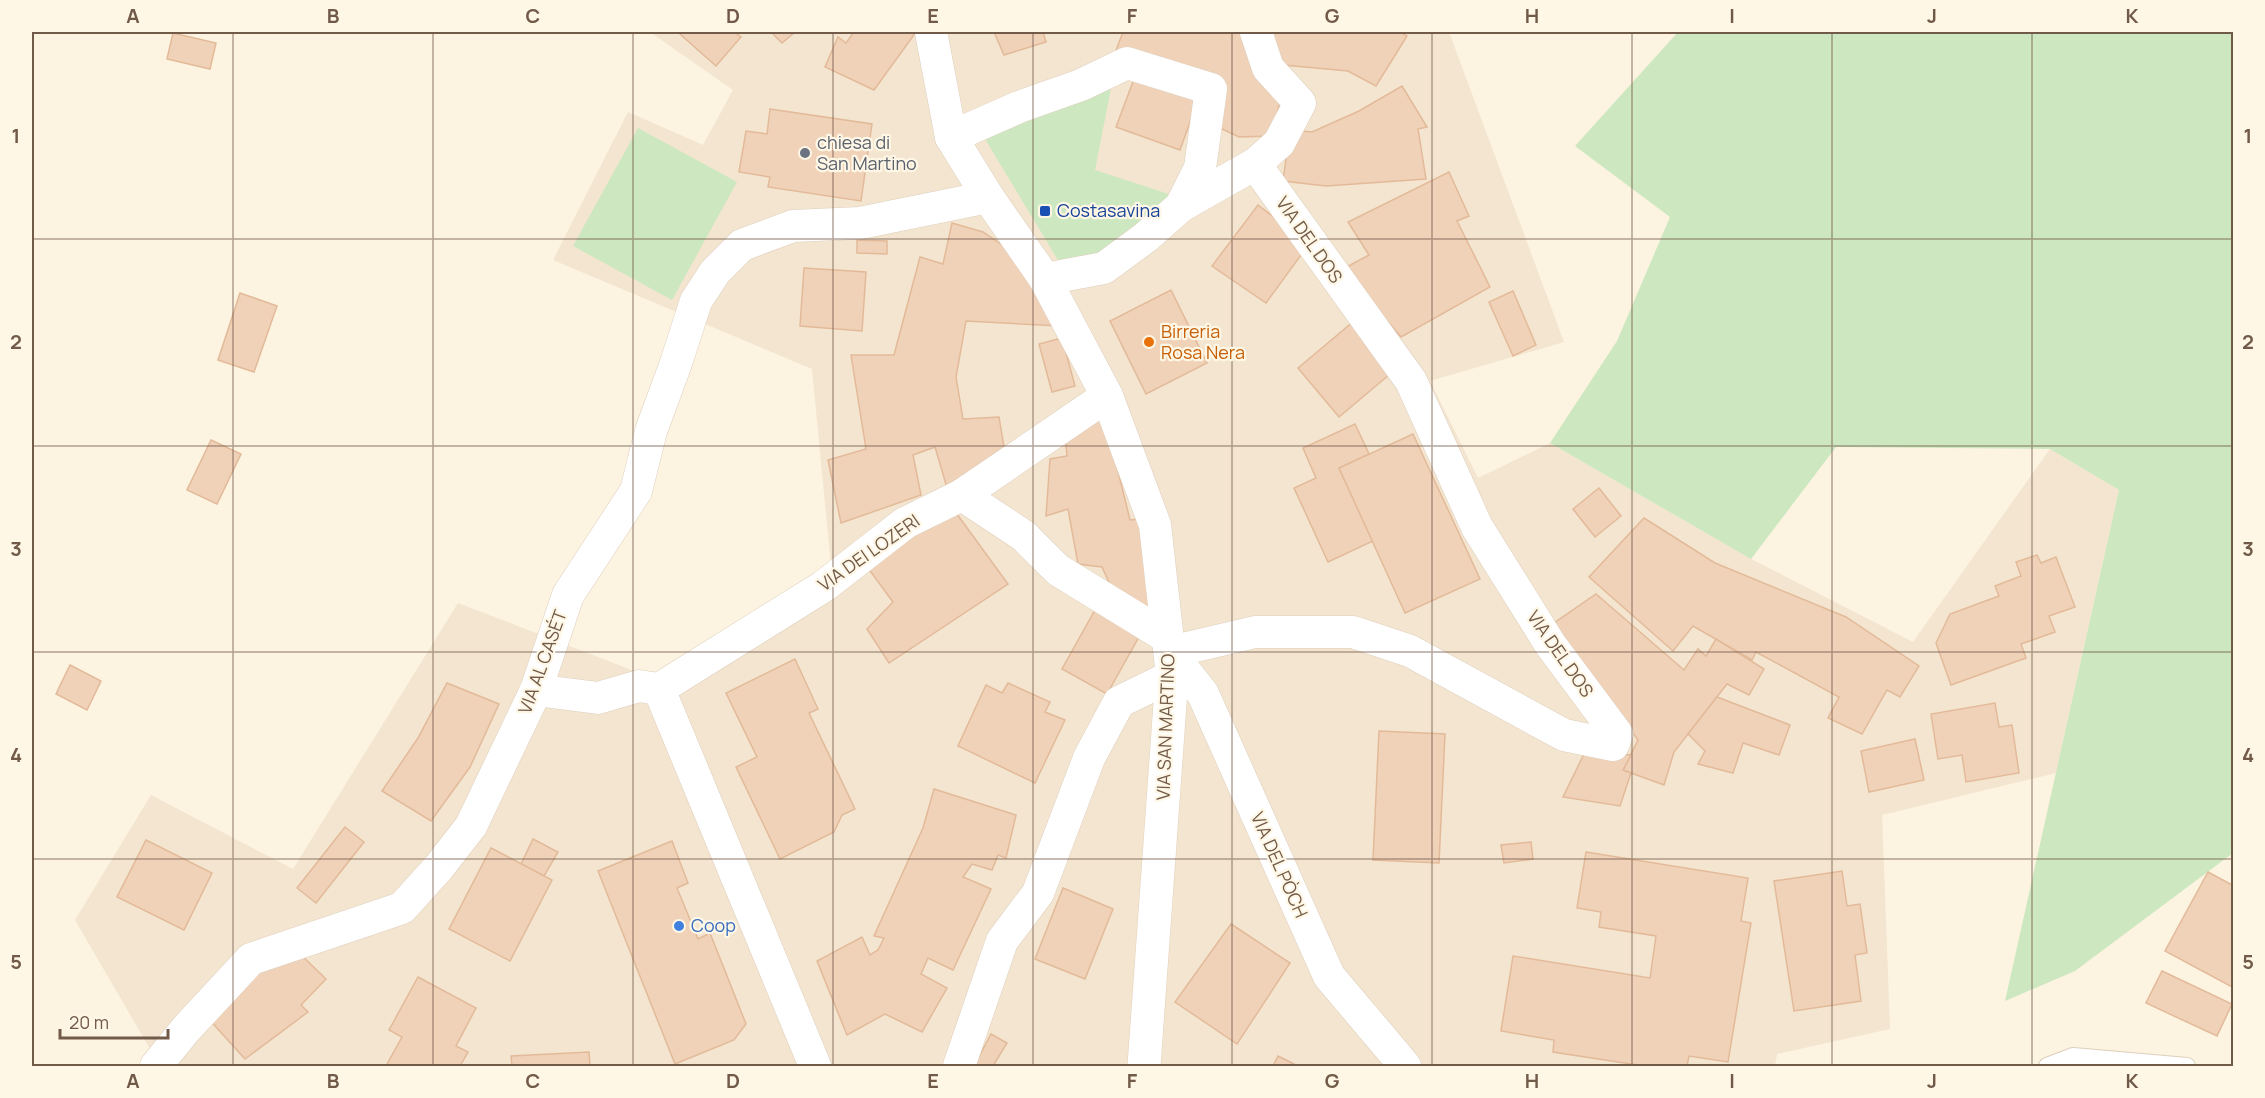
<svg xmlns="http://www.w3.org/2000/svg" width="2265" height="1098" viewBox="0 0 2265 1098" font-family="Manrope,sans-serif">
	<rect width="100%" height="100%" fill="#fcf3e0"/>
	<!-- residential -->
	<path fill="#f3e5cf" d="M650,32h799l115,310 -134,39 48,97 72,-35 201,116 162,83 137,-193 69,41 -63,283 -174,42 8,214 -113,25 -2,12h-1615l-85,-146 76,-125 142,74 165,-266 202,78 172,-105 -20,-207 -259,-109 75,-148 75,33 30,-55z"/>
	<!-- green -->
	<g fill="#cde8c0">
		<path d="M1678,32h555v821l-158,118 -70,30 114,-511 -69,-41 -214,-2 -85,112 -201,-116 67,-102 53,-124 -95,-71z"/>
		<path d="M1113,78l-18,92 83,27 -111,78 -88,-146z"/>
		<path d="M638,128l99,54 -65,118 -99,-54z"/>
	</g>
	<!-- building -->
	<g fill="#f0d2b8" stroke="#e3ba99" stroke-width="1.5">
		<path d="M683,32h51l7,5 -25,29 -36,-32z"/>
		<path d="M771,32h24l-13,11z"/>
		<path d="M854,32h62l-42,58 -49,-23 13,-30 8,6z"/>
		<path d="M994,32h49l3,10 -42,13z"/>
		<path d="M1123,32h126l31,71 -10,33 -31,1 -19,-9 -2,-50 -103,-25z"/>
		<path d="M1267,32h133l7,4 -31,50 -28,-15 -75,-7z"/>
		<path d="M173,33l43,10 -6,26 -43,-10z"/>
		<path d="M1137,71l63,23 -20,56 -64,-23z"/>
		<path d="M1402,86l25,41 -9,2 8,50 -100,7 -43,-5 7,-51 22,2 47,-21z"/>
		<path d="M770,109l102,15 -11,77 -93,-14 2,-10 -31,-5 7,-41 21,3z"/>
		<path d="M1449,172l20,44 -12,5 33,66 -89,50 -58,-68 26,-14 -21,-33z"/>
		<path d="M1258,205l51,39 -43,59 -54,-37z"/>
		<path d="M952,223l31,9 40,27 36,67 -93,-5 -10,56 7,42 36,-2 6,36 -57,38 -13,-44 -22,8 8,40 -80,28 -13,-63 38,-11 -15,-94h43l26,-98 23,7z"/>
		<path d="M857,240l30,1v13l-30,-1z"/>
		<path d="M804,268l62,4 -4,59 -62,-5z"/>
		<path d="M1171,290l36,73 -61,31 -36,-73z"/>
		<path d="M1513,291l23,54 -23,11 -24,-54z"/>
		<path d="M240,293l37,13 -23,66 -36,-12z"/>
		<path d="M1354,321l42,48 -57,48 -41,-49z"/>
		<path d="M1062,338l13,48 -23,6 -13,-48z"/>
		<path d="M1105,418l25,102 10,-1 14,89 -37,-8 -15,-33 -24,-3 -10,-55 -22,7 4,-57 17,-3 -2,-23z"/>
		<path d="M1355,424l14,30 -30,14 34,73 -45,21 -34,-74 22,-10 -13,-30z"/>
		<path d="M1413,434l67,145 -75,34 -66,-145z"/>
		<path d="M211,440l30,14 -24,50 -30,-14z"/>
		<path d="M1599,488l22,28 -26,21 -22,-28z"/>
		<path d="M954,510l54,74 -119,79 -22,-34 26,-27 -28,-38z"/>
		<path d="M1644,518l71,45 131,54 73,49 -19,31 -13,-7 -25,44 -34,-16 11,-21 -83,-45 -4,8 -59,-34 -20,25 -84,-74z"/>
		<path d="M2037,555l4,8 15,-6 19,50 -26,9 6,16 -34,12 5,14 -75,27 -15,-42 14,-29 49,-18 -4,-10 26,-10 -5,-14z"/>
		<path d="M1596,594l88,76 14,-21 8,7 10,-17 48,30 -15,26 -22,-11 -53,68 -10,33 -41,-15 15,-30 -84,-117z"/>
		<path d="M1095,610l45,25 -33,59 -45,-25z"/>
		<path d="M795,659l23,50 -9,4 46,96 -13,6 -8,17 -54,27 -44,-92 21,-10 -31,-64z"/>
		<path d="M70,665l31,16 -14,29 -31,-16z"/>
		<path d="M447,683l52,21 -29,63 -39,54 -49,-30 36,-53z"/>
		<path d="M1008,683l42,19 -5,10 20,8 -30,63 -77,-37 28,-61 16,8z"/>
		<path d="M1717,697l73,28 -11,30 -36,-12 -10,30 -35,-9 7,-13 -17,-17z"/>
		<path d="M1995,703l4,24 13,-2 7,48 -53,9 -4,-27 -24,4 -7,-45z"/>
		<path d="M1379,731l66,3 -6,129 -66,-3z"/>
		<path d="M1915,739l9,41 -55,12 -8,-41z"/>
		<path d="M1585,752l46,3 -8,15 8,3 -11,33 -57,-9z"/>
		<path d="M934,789l82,26 -10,43 -8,-3 -6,15 -20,-6 -9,13 28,12 -38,81 -25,-12 -7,16 26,14 -25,44 -37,-18 -38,21 -30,-74 45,-24 8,18 8,-5 6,-12 -10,-2 49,-108z"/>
		<path d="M345,827l19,15 -48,61 -19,-15z"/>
		<path d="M533,839l25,13 -14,24 -23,-12z"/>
		<path d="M146,840l66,33 -28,57 -67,-33z"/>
		<path d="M672,841l16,42 -11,5 21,51 12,-6 36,91 -12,16 -59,24 -77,-193z"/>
		<path d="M1531,842l2,17 -29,4 -3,-18z"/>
		<path d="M491,848l61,32 -42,81 -61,-32z"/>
		<path d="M1586,852l162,26 -7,43 10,2 -23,139 -39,-6 -2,10h-43l-91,-14 1,-12 -53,-9 12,-75 137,22 6,-42 -57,-9 2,-15 -24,-4z"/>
		<path d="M1842,871l5,35 13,-2 7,49 -12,2 6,46 -67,10 -20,-130z"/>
		<path d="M2208,872l26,14v102l-69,-37z"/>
		<path d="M1063,888l50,21 -28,70 -50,-20z"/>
		<path d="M1231,924l59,39 -53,81 -62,-42z"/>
		<path d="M295,949l31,30 -25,26 7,7 -63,47 -38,-42 60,-54z"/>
		<path d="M2162,971l70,33 -15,32 -71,-33z"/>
		<path d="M418,977l58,31 -20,38 12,6 -8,14h-74l16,-29 -13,-7z"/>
		<path d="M991,1034l16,9 -14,23h-19z"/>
		<path d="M589,1052l1,14h-78l-1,-10z"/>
		<path d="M1278,1056l20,10h-25z"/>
	</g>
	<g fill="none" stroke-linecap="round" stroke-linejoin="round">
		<!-- lane casing -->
		<g stroke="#dfcfbd" stroke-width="18">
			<path id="lane" d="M2047,1066l26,-10 114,10"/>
		</g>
		<!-- street casing -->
		<g stroke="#dfcfbd" stroke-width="33">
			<g id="street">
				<path d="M931,32l20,105 37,60 57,82 62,117 48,129 17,151 -53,26 -30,56 -51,135 -36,48 -43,125"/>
				<path d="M951,137l68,-30 62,-22 46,-22 84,26 -11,79 -19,38 -35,31 -42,31 -59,11"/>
				<path d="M1255,164l156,217 66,146 73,117 67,90 -4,11 -49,-10 -154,-84 -57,-19h-98l-85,20 33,42 126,282 76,90"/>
				<path d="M1181,206l74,-42 24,-21 21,-40 -32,-35 -12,-36"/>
				<path d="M962,495l62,41 34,34 109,67"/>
				<path d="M659,689l156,377"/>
				<path d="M536,690l62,8 41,-12 20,3 165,-103 81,-63 57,-28 145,-99"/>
				<path d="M156,1066l30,-37 65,-70 151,-51 37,-41 32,-41 65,-136 32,-95 68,-104 15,-60 25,-68 20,-62 19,-29 27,-27 51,-19 67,-3 128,-26"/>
			</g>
		</g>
		<!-- secondary casing -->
		<g stroke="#e4d1bb" stroke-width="34">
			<path id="secondary" d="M1144,1066l28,-390"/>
		</g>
		<!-- lane -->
		<use href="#lane" stroke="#fff" stroke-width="16"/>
		<!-- street -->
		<use href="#street" stroke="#fff" stroke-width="32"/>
		<!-- secondary -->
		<use href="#secondary" stroke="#fff" stroke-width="33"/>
	</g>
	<!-- grid -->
	<path fill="none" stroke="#725a48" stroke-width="1.5" stroke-opacity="0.55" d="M233,32v1034M433,32v1034M633,32v1034M833,32v1034M1033,32v1034M1232,32v1034M1432,32v1034M1632,32v1034M1832,32v1034M2032,32v1034M32,239h2202M32,446h2202M32,652h2202M32,859h2202"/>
	<!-- markers -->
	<circle fill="#6b7280" stroke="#fff7e6" stroke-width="2" cx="805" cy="153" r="6"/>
	<rect fill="#1a4fb4" stroke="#fff7e6" stroke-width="2" x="1039" y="205" width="12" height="12" rx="3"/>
	<circle fill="#e8710a" stroke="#fff7e6" stroke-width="2" cx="1149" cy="342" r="6"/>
	<circle fill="#3f7fe0" stroke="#fff7e6" stroke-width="2" cx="679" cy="926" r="6"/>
	<g text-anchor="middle" stroke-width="4.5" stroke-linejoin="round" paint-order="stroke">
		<!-- worship labels -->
		<g font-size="18" fill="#5b616d" stroke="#fff7e6" text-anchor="start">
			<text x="817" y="149">chiesa di<tspan x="817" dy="21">San Martino</tspan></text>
		</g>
		<!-- transit labels -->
		<g font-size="18" fill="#164399" stroke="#fff7e6" text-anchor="start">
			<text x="1057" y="217">Costasavina</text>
		</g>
		<!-- street labels -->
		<g font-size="18" fill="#725a48" stroke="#fff7e6">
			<text transform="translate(1309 240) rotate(55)" y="6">VIA DEL DOS</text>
			<text transform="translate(869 553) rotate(-35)" y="6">VIA DEI LOZERI</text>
			<text transform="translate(1560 654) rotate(55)" y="6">VIA DEL DOS</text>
			<text transform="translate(543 662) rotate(-70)" y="6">VIA AL CASÉT</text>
			<text transform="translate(1166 727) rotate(-88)" y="6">VIA SAN MARTINO</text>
			<text transform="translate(1279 865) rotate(66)" y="6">VIA DEL PÒCH</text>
		</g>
		<!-- food labels -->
		<g font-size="18" fill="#c56008" stroke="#fff7e6" text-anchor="start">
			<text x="1161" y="338">Birreria<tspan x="1161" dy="21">Rosa Nera</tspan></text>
		</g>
		<!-- shop labels -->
		<g font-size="18" fill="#366cbe" stroke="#fff7e6" text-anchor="start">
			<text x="691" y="932">Coop</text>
		</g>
	</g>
	<!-- border -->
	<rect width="2265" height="1098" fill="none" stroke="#fff7e6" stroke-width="66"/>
	<!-- scale -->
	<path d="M60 1029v9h108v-9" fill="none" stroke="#725a48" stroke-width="3"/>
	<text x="69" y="1029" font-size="18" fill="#725a48" stroke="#fff7e6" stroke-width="4.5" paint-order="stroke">20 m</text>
	<rect x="33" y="33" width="2199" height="1032" fill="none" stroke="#725a48" stroke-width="2"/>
	<g font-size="20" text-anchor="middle" font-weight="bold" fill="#725a48">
		<text x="133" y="23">A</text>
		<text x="333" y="23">B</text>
		<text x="533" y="23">C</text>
		<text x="733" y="23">D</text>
		<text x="933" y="23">E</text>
		<text x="1132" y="23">F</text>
		<text x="1332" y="23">G</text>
		<text x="1532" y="23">H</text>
		<text x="1732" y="23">I</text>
		<text x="1932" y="23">J</text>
		<text x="2132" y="23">K</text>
		<text x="16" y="143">1</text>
		<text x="2248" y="143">1</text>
		<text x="16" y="349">2</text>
		<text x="2248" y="349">2</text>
		<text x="16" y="556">3</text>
		<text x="2248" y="556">3</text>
		<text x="16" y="762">4</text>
		<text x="2248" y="762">4</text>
		<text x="16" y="969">5</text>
		<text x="2248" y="969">5</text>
		<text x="133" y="1088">A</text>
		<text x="333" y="1088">B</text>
		<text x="533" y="1088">C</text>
		<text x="733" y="1088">D</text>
		<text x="933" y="1088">E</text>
		<text x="1132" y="1088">F</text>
		<text x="1332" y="1088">G</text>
		<text x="1532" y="1088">H</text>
		<text x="1732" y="1088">I</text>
		<text x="1932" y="1088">J</text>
		<text x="2132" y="1088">K</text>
	</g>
</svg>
